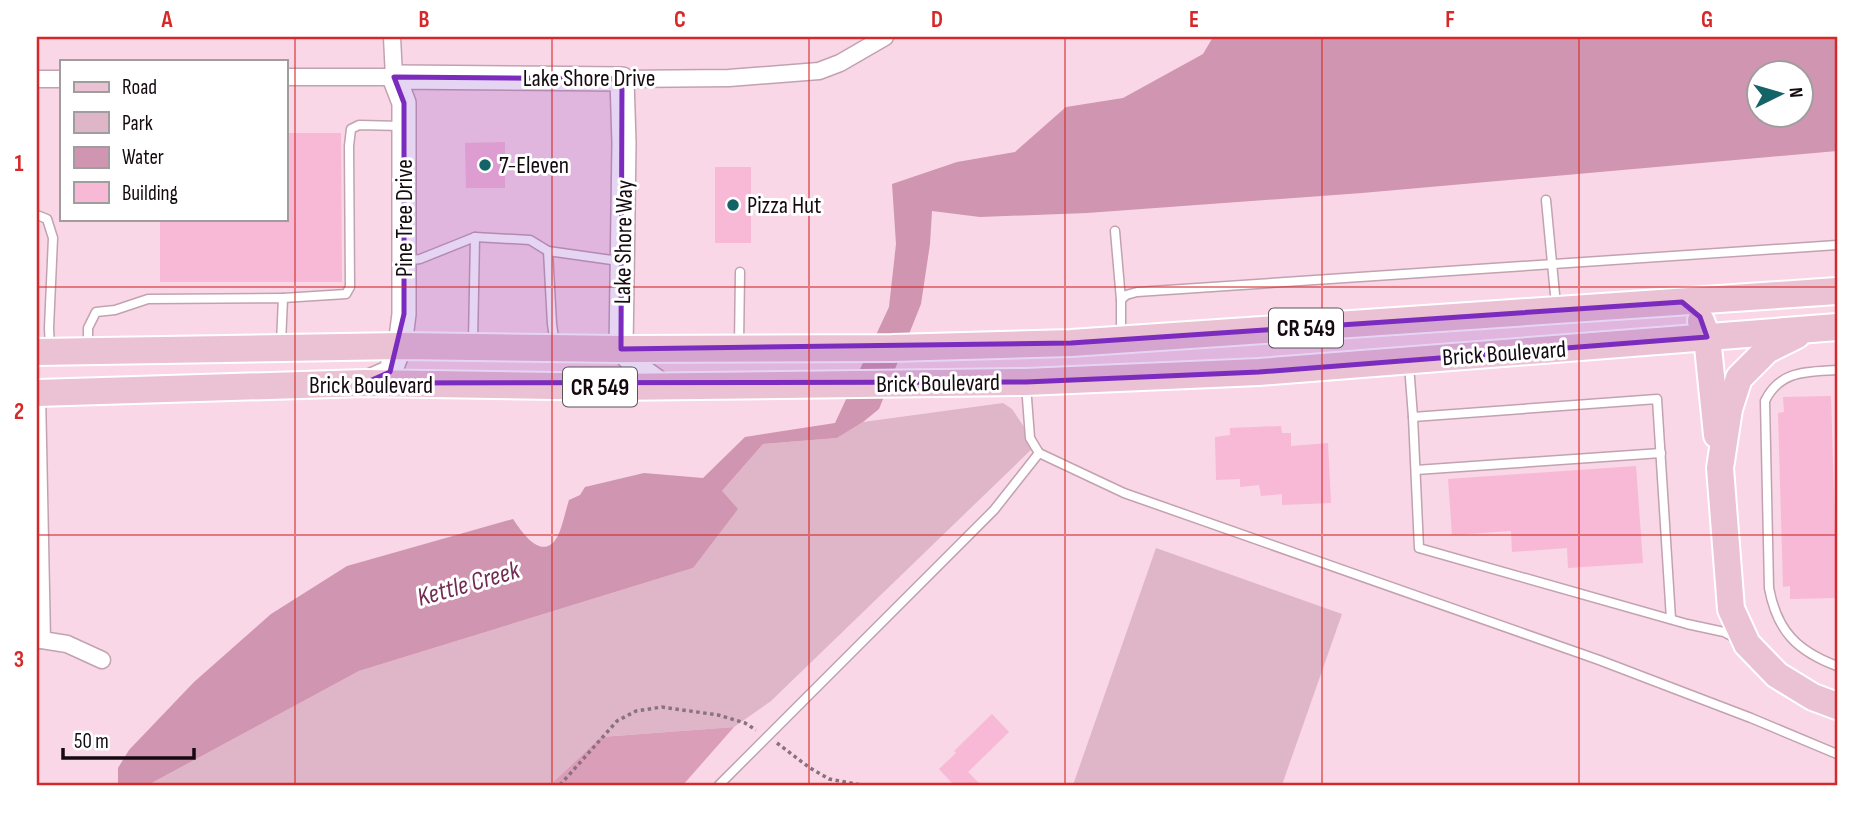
<svg xmlns="http://www.w3.org/2000/svg" width="1874" height="822" viewBox="0 0 1874 822" font-family="'Sofia Sans Condensed',sans-serif">
	<rect width="100%" height="100%" fill="#f9d7e6"/>
	<!-- green -->
	<g fill="#dfb6c8">
		<path d="M1003,403l9,6 24,36 -265,256 -37,26 -133,10 -51,48h-402l211,-114 334,-103 29,-77 41,-47 74,-6 26,-16z"/>
		<path d="M1156,548l186,66 -60,171h-209z"/>
	</g>
	<!-- forest -->
	<path fill="#da9eb9" d="M734,727l-51,58h-133l51,-48z"/>
	<!-- water -->
	<path fill="#d095b0" fill-rule="evenodd" d="M1213,37h624v114l-475,42 -275,20 -107,4 -48,-6 -2,33 -9,60 -42,105 -16,13 -26,16 -74,6 -41,47 16,18 -45,59 -334,103 -211,114h-20l-10,-2v-15l11,-18 65,-68 77,-68 76,-48 166,-47c8,12 28,42 43,20 5,-6 10,-30 13,-39l11,-5 5,-8 59,-14 59,5 42,-41 90,-14 54,-116 7,-63 -4,-60 65,-22 58,-10 51,-45 57,-9 80,-44zM1758,74h42v42h-42z"/>
	<!-- building -->
	<g fill="#f7b9d5">
		<path d="M285,133h56l1,149h-182v-63h125z"/>
		<path d="M505,142v46h-39l-1,-45z"/>
		<rect x="715" y="167" width="36" height="76"/>
		<path d="M1831,396l6,202 -47,1v-13l-7,1 -5,-174 6,-1 -1,-15z"/>
		<path d="M1281,426l1,7h9v13l37,-3 3,60 -49,2v-11l-21,2 -2,-11 -19,2v-8l-24,1 -1,-43 15,-2v-7z"/>
		<path d="M1636,466l7,97 -75,5 -1,-20 -55,4 -1,-21 -59,4 -4,-56z"/>
		<path d="M992,714l17,18 -41,40 13,13h-27l-15,-16 17,-16 -2,-2z"/>
	</g>
	<g fill="none" stroke-linecap="round" stroke-linejoin="round">
		<!-- lane casing -->
		<g stroke="#c2a2b0" stroke-width="11">
			<g id="lane">
				<path d="M1546,200l10,105"/>
				<path d="M37,215l10,4 6,19 -4,90 1,20"/>
				<path d="M1115,231l6,69"/>
				<path d="M405,261l15,-2 55,-22 55,3 18,11"/>
				<path d="M283,298l63,-4 4,-7 -1,-141 2,-17 8,-4 42,1"/>
				<path d="M1121,337v-37l5,-5 11,-3 700,-47"/>
				<path d="M473,342l2,-105"/>
				<path d="M555,345l-3,-21 -4,-73 71,10"/>
				<path d="M739,345l1,-73"/>
				<path d="M88,348v-20l8,-16 19,-2 33,-11 135,-1 -2,45"/>
				<path d="M1409,365l4,52 6,131 268,76 37,8 11,6"/>
				<path d="M1837,370c-30,2 -57,0 -72,31l4,187c8,43 28,63 68,78"/>
				<path d="M1413,417l244,-18 14,220"/>
				<path d="M1039,453l85,40 475,167 152,58 86,36"/>
				<path d="M1416,470l245,-17"/>
				<path d="M719,785l275,-275 45,-57 -9,-15 -4,-53"/>
			</g>
		</g>
		<!-- street casing -->
		<g stroke="#c2a2b0" stroke-width="19">
			<g id="street">
				<path d="M285,77h109l-2,-40"/>
				<path d="M37,79h24"/>
				<path d="M622,79l107,-1 90,-7 21,-8 45,-26"/>
				<path d="M37,640h5l-5,-247"/>
				<path d="M42,640l25,4 35,16"/>
			</g>
		</g>
		<!-- secondary casing -->
		<g stroke="#c2a2b0" stroke-width="26">
			<path id="secondary" d="M365,383l25,-11 10,-26 4,-32v-211l-10,-26 228,2 2,64 -3,206 20,21 22,16"/>
		</g>
		<!-- primary casing -->
		<g stroke="#fff" stroke-width="30">
			<g id="primary">
				<path d="M1701,321l6,16 10,98"/>
				<path d="M1797,335l-30,15 -28,28 -10,31 -9,59 11,141 16,35 30,31 36,22 24,9"/>
				<path d="M37,352l363,-6 221,3 271,-1 179,-5 766,-52"/>
				<path d="M37,393l328,-10 249,4 412,-5 233,-10 578,-45"/>
			</g>
		</g>
		<!-- path -->
		<g stroke="#88727c" stroke-width="3.5" stroke-dasharray="3.5 3.5" stroke-linecap="butt">
			<path d="M777,743l33,25 19,11 32,6"/>
			<path d="M560,785l57,-64 19,-10 26,-4 56,8 27,8 11,7"/>
		</g>
		<!-- lane -->
		<use href="#lane" stroke="#fff" stroke-width="8"/>
		<!-- street -->
		<use href="#street" stroke="#fff" stroke-width="16"/>
		<!-- secondary -->
		<use href="#secondary" stroke="#fff" stroke-width="23"/>
		<!-- primary -->
		<use href="#primary" stroke="#ebc2d4" stroke-width="26"/>
	</g>
	<!-- marked area -->
	<path fill="#7b2cbf" fill-opacity="0.2" stroke="#7b2cbf" stroke-width="5" stroke-linejoin="round" d="M394,77l228,2 -1,270 450,-6 611,-41 18,15 7,20 -448,35 -233,10 -661,1 25,-11 14,-58v-211z"/>
	<!-- grid -->
	<path fill="none" stroke="#d62828" stroke-width="2" stroke-opacity="0.55" d="M295,37v748M552,37v748M809,37v748M1065,37v748M1322,37v748M1579,37v748M37,287h1800M37,535h1800"/>
	<!-- markers -->
	<g fill="#136367" stroke="#fff" stroke-width="2.5">
		<circle cx="485" cy="165" r="7"/>
		<circle cx="733" cy="205" r="7"/>
	</g>
	<g text-anchor="middle" stroke-width="6" stroke-linejoin="round" paint-order="stroke">
		<!-- shield labels -->
		<g fill="#fff" stroke="#5a5457" stroke-width="2">
			<rect x="1269" y="308.5" width="74" height="39" rx="5"/>
			<rect x="563" y="367.5" width="74" height="39" rx="5"/>
		</g>
		<g font-size="23" font-weight="bold" fill="#140a0f">
			<text x="1306" y="336">CR 549</text>
			<text x="600" y="395">CR 549</text>
		</g>
		<!-- street labels -->
		<g font-size="24" fill="#140a0f" stroke="#fff">
			<text x="589" y="86">Lake Shore Drive</text>
			<text transform="translate(404 218) rotate(-90)" y="8">Pine Tree Drive</text>
			<text transform="translate(623 242) rotate(-89)" y="8">Lake Shore Way</text>
			<text transform="translate(1504 353) rotate(-4)" y="8">Brick Boulevard</text>
			<text transform="translate(938 383) rotate(-1)" y="8">Brick Boulevard</text>
			<text x="371" y="393">Brick Boulevard</text>
		</g>
		<!-- poi labels -->
		<g font-size="24" fill="#140a0f" stroke="#fff" text-anchor="start">
			<text x="499" y="173">7-Eleven</text>
			<text x="747" y="213">Pizza Hut</text>
		</g>
		<!-- water labels -->
		<g font-size="26" font-style="italic" fill="#722b51" stroke="#fff">
			<text transform="translate(468 583) rotate(-16)" y="9">Kettle Creek</text>
		</g>
	</g>
	<!-- border -->
	<rect width="1874" height="822" fill="none" stroke="#ffffff" stroke-width="77"/>
	<!-- legend -->
	<rect x="60" y="60" width="228" height="161" fill="#ffffff" stroke="#a19d9f" stroke-width="2"/>
	<rect x="74" y="82" width="35" height="10" fill="#ebc2d4" stroke="#a19d9f" stroke-width="2"/>
	<text x="122" y="94" font-size="21" fill="#140a0f">Road</text>
	<rect x="74" y="112" width="35" height="21" fill="#dfb6c8" stroke="#a19d9f" stroke-width="2"/>
	<text x="122" y="130" font-size="21" fill="#140a0f">Park</text>
	<rect x="74" y="147" width="35" height="21" fill="#d095b0" stroke="#a19d9f" stroke-width="2"/>
	<text x="122" y="164" font-size="21" fill="#140a0f">Water</text>
	<rect x="74" y="182" width="35" height="21" fill="#f7b9d5" stroke="#a19d9f" stroke-width="2"/>
	<text x="122" y="200" font-size="21" fill="#140a0f">Building</text>
	<!-- north arrow -->
	<g transform="translate(1780 94) rotate(85)"><circle r="33" fill="#ffffff" stroke="#a19d9f" stroke-width="2"/>
	<path d="M0-5L12 26L0 18L-12 26Z" fill="#136367"/>
	<text y="-10" font-size="19" font-weight="bold" text-anchor="middle" fill="#140a0f">N</text>
	</g>
	<!-- scale -->
	<path d="M63 748v10h131v-10" fill="none" stroke="#140a0f" stroke-width="3.5"/>
	<text x="74" y="748" font-size="21" fill="#140a0f" stroke="#ffffff" stroke-width="5" paint-order="stroke">50 m</text>
	<rect x="38" y="38" width="1798" height="746" fill="none" stroke="#d62828" stroke-width="2.5"/>
	<g font-size="23" text-anchor="middle" font-weight="bold" fill="#d62828">
		<text x="167" y="27">A</text>
		<text x="424" y="27">B</text>
		<text x="680" y="27">C</text>
		<text x="937" y="27">D</text>
		<text x="1194" y="27">E</text>
		<text x="1450" y="27">F</text>
		<text x="1707" y="27">G</text>
		<text x="19" y="171">1</text>
		<text x="19" y="419">2</text>
		<text x="19" y="667">3</text>
	</g>
</svg>
